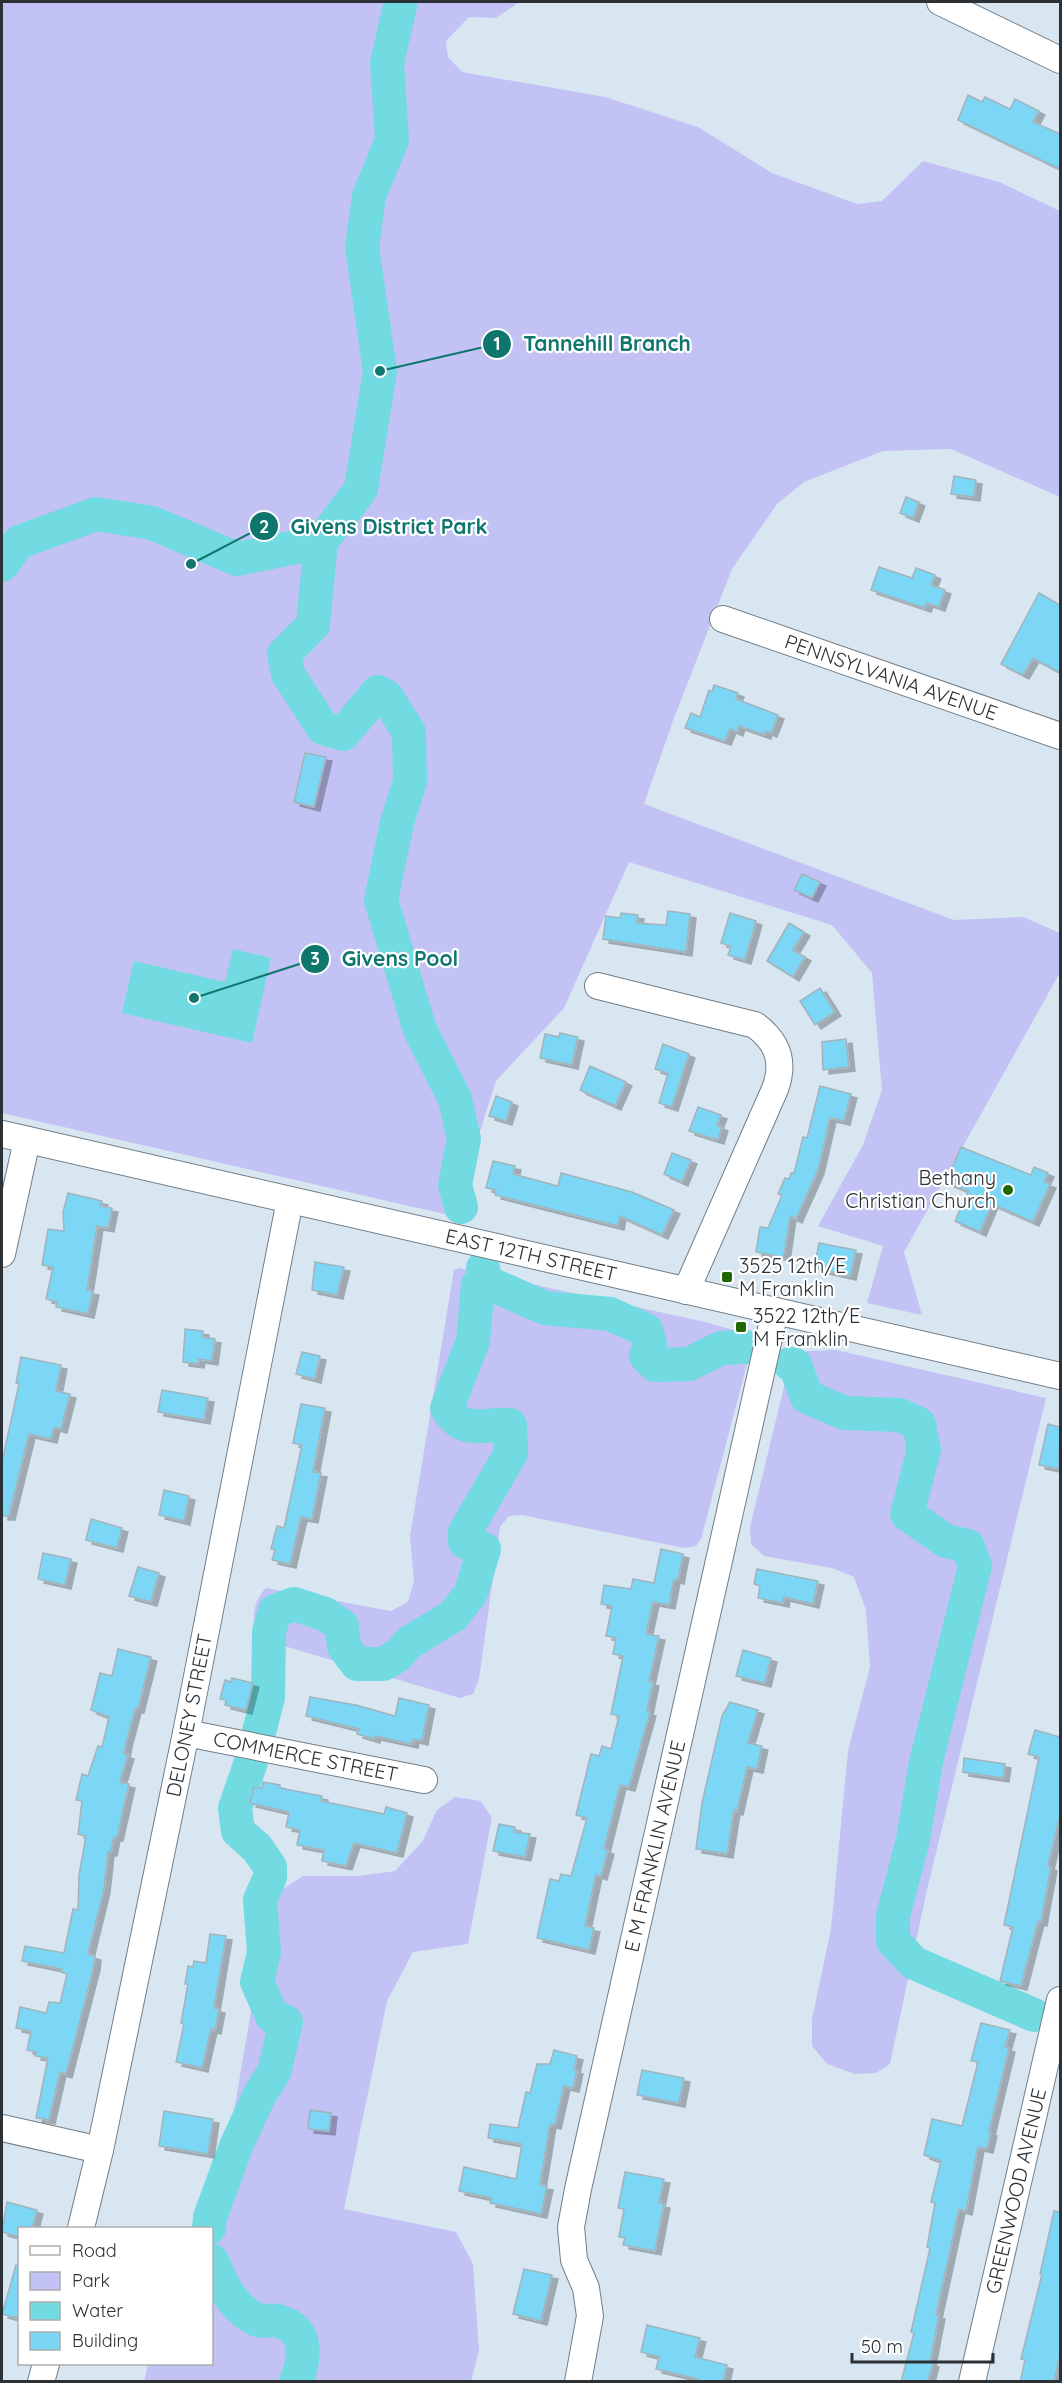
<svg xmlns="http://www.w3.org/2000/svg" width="1062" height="2383" viewBox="0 0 1062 2383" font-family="Quicksand,sans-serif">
	<defs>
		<filter id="shadow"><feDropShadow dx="6" dy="4" stdDeviation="0" flood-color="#0004"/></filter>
	</defs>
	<rect width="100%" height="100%" fill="#d8e6f2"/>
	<!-- green -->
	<g fill="#c2c2f5">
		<path d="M2,2h517l-23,16 -27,-1 -23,24 2,16 14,15 143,25 93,30 74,46 85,31 25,-3 41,-40 76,21 61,29v286l-109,-48 -68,2 -79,31 -27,22 -45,65 -58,149 -30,86 310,116 69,-3 37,16v43h-2l-154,276 18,63 -55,-12 16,-57 -65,-20 45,-81 19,-55 -10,-117 -40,-48 -203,-63 -65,146 -68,73 -43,135 -451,-103z"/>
		<path d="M459,1268l246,54 43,12 3,15 -50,190 -5,7 -12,2 -162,-33 -13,1 -9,11 -21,152 -6,15 -13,4 -203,-60c-6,-17 -4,-37 9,-50l125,23 17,-9 6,-21 -4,-45 44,-266z"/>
		<path d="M836,1350l210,48 -120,496 -36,170 -14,9 -21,1 -28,-10 -15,-18v-27l19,-90 17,-178 22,-84 -4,-57 -12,-33 -22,-9 -68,-12 -13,-12 -1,-17 39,-161 18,-15z"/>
		<path d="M455,1797l26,4 11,17 -24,126 -55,8 -26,49 -43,208 112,23 17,32 6,87 -8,30 -327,1 4,-18h64v-136h-14l30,-82 40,-234 15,-23 20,-13h56l36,-5 27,-29 15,-32z"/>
	</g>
	<!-- water -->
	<path fill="#72dae1" d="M233,949l38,9 -19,85 -130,-30 12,-52 91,21z"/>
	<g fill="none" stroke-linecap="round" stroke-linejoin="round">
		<!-- river -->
		<g stroke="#72dae1" stroke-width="34">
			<path d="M321,542l-8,83 -29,29 4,20 35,54 20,6 35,-42 8,4 23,36 1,49 -13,42 -16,77 39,130 35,69 9,40 -9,46 6,22"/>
			<path d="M2,565l17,-23 77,-28 56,9 85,36 84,-17 40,-53 19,-118 -18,-124 7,-51 23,-56 -5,-77 14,-61"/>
			<path d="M483,1268l3,14 59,26 65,6 36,16 4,14 -4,12 9,9 34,-1 32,-16 25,-1"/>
			<path d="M790,1364l5,1 12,32 38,16 55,2 19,9 5,26 -17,64 39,27 22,5 7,20 -49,196 -13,78 -20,76v25l21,22 120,52"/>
			<path d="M259,1732l9,-35 1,-65 6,-21 19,-7 31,10 17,12 2,21 13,17h26l14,-8 13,-14 43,-26 18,-23 13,-44 -19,-7v-10l46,-79 -1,-28c-27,-2 -46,11 -63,-17l26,-67 5,-56 8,-3"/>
			<path d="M209,2228l1,-11 27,-73 23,-50 14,-22 12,-50 -14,-6 -15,-34 7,-30 -4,-52 10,-23v-10l-13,-19 -19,-17 -3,-23 16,-46"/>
			<path d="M212,2261c9,22 20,46 43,58 7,4 15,0 23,2 32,9 27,37 18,61"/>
		</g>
	</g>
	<!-- building -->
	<g fill="#7bd6f5" stroke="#a2b4bb" stroke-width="1.5" filter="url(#shadow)">
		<path d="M968,95l14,7 3,-5 25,12 5,-10 24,12 -6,11 27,12v35l-102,-49z"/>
		<path d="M954,476l22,4 -2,17 -23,-3z"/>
		<path d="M906,497l13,5 -6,16 -13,-5z"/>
		<path d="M879,567l33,11 4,-10 19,7 -4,10 14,5 -6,17 -12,-4 -2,5 -54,-18z"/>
		<path d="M1039,593l21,12v68l-27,-15 -10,17 -22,-11z"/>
		<path d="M714,685l24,8 -2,6 42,16 -7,18 -5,-2 -1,4 -26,-9 -2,6 -7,-3 -5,12 -40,-13 6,-15 9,4 9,-27 3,2z"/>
		<path d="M305,753l21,4 -12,50 -20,-5z"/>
		<path d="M802,874l18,8 -8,16 -18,-8z"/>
		<path d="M668,911l22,3 -4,38 -83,-13 3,-23 14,2 1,-5 17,2 -1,8 29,2z"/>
		<path d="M730,913l26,8 -11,39 -17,-5 3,-9 -10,-3z"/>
		<path d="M789,923l15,9 -11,18 12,7 -12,20 -26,-16z"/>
		<path d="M820,988l15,24 -20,13 -15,-24z"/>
		<path d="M560,1033l18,4 -6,28 -32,-7 5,-24 14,3z"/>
		<path d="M846,1039l3,28 -26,3 -1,-28z"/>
		<path d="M663,1044l26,10 -17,53 -13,-4 9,-30 -13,-4z"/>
		<path d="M590,1066l36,16 -11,24 -35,-16z"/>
		<path d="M820,1086l31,8 -7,27 -14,-3 -12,52 -22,49 -6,-3 -6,41 -28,-5 4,-25 8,1 14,-33 -4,-1 7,-16 4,1 2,-6h3l9,-36 4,1z"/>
		<path d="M496,1096l16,6 -6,19 -17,-5z"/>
		<path d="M698,1107l23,8 -4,10 5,2 -4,13 -29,-9z"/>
		<path d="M961,1147l70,28 3,-8 14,6 -4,9 6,2 -17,38 -41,-18 -12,28 -25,-11 13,-30 -22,-9z"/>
		<path d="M672,1153l19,7 -9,22 -18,-8z"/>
		<path d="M493,1161l22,5 -2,8 45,12 3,-13 71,19 42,18 -12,25 -42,-19 -2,10 -123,-31 1,-5 -10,-2z"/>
		<path d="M68,1193l34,8 -2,5 12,2 -4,20 -11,-2 -10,64 6,1 -5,23 -32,-7 1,-5 -11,-3 7,-32 -11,-2 6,-36 16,2 -1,-19z"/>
		<path d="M819,1243l37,7 -6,26 -36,-8z"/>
		<path d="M315,1262l29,5 -7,28 -25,-5z"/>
		<path d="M185,1329l18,2 -1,6 13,2 -3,22 -13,-2 -1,5 -15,-2z"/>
		<path d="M302,1352l18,4 -5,23 -19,-5z"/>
		<path d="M21,1357l40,8 -5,26 14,3 -9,35 -7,-2 -3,12 -22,-5 -20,82h-7v-54l17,-78 -3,-1z"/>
		<path d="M162,1390l46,8 -4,22 -46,-8z"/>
		<path d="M301,1404l24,4 -12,64 8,1 -9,46 -11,-2 -11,47 -18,-4 3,-10 -4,-1 6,-23 7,2 18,-83 -9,-2z"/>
		<path d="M1048,1424l12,3 -1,42 -20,-4z"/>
		<path d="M164,1490l25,6 -5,25 -25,-6z"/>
		<path d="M91,1519l31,9 -5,20 -31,-8z"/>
		<path d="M661,1549l22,5 -5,26 -4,-1 -5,26 -16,-3 -7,32 13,2 -10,45 4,1 -6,29 3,1 -21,75 -9,-2 -16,64 4,1 -7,26 -5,-2 -11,52 9,2 -5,22 -52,-12 13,-59 9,2 2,-7 10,2 16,-58 -11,-3 15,-61 8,2 3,-10 9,3 8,-33 -8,-2 12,-58 -10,-2 3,-16 -10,-2 6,-30 -11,-2 3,-19 27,4 2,-10 21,4z"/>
		<path d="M43,1553l28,6 -6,26 -27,-6z"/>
		<path d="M138,1567l21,6 -8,29 -22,-6z"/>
		<path d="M757,1569l61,12 -5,23 -29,-7 -1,6 -25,-5 2,-12 -6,-2z"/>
		<path d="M118,1649l33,8 -13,52h-3l-9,34 -2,11 4,1 -8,27 9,2 -12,53h-3l-3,15h-3l-4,37 -16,65 7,2 -1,10 -28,108 -6,-2 -11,48 -13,-2 12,-60 -13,-2 1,-4 -9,-2 4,-19 -15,-3 4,-21 26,6 3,-11 11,1 7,-29 -6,-2 1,-3 -40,-8 3,-15 39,7 9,-44 5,1 1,-35 7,-39 -8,-2 4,-33 -6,-1 6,-26 6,2 10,-30 4,1 7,-30 -18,-7 9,-37 12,3z"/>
		<path d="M743,1650l28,8 -6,25 -29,-7z"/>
		<path d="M232,1678l21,5 -7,27 -21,-5 1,-5 -6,-1 5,-19 6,2z"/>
		<path d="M310,1697l46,8 39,11 4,-18 30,7 -7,36 -9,-2 -1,5 -37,-8 -1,3 -17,-5 2,-5 -53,-13z"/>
		<path d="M730,1702l28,8 -10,33 14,3 -5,23 -10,-2 -10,44 -3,-1 -7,44 -31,-5 6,-46 20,-87z"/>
		<path d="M1035,1730l25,7v78l-12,51 3,1 -10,55 -3,-1 -17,65 -21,-5 13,-54 -9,-2 35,-168 -11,-3z"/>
		<path d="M964,1758l41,6 -2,14 -40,-6z"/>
		<path d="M263,1782l17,3v3l42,8 -1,5 63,13 2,-7 21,6 -10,40 -43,-10 -8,23 -24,-5 2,-11 -27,-5 3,-15 -14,-3 3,-15 -39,-9 4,-16 8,1z"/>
		<path d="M499,1824l16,3 -1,5 16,2 -5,23 -32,-6z"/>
		<path d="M210,1934l16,2 -12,72 5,1 -4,21 -4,-1 -9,39 -26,-6 8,-38 -3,-1 7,-39h-3l3,-18 5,1 1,-6 12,2z"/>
		<path d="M981,2023l29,7 -5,17 4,1 -20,84h2l-4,17 -9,-2 -12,64 -7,-2 -23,106h3l-9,47 3,1 -5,19h-27l13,-49 -3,-1 19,-84 -3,-1 8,-44 -4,-1 10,-41 -17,-6 8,-36 30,7 16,-64 -7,-1z"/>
		<path d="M554,2050l23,6 -3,13 3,1 -4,18 -9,-2 -9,39 -5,-1 -10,61 7,1 -6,28 -51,-11 2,-5 -33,-7 5,-24 52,12 6,-35 -34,-6 2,-14 28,4 8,-36 4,1 7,-29h13z"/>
		<path d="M642,2070l42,8 -5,25 -42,-8z"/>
		<path d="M310,2110l21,3 -2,18 -21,-2z"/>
		<path d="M164,2111l49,8 -5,35 -49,-8z"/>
		<path d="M625,2172l39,7 -5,24 5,1 -9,47 -32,-6 2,-7 -6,-1 5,-28 -6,-1z"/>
		<path d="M7,2202l30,8 -5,19h-12v8l-18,-5z"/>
		<path d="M1054,2211l6,1v143l-6,27h-34l5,-22 -4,-1 21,-85h-2z"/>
		<path d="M16,2265h4v54l-18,-5z"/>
		<path d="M524,2269l28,6 -11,46 -28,-7z"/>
		<path d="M647,2325l53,13 -5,19 32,8 -4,17h-25v-3l-42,-10 3,-12 -18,-5z"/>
	</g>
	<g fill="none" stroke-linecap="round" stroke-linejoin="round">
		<!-- minor casing -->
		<g stroke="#717e89" stroke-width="28">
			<g id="minor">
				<path d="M940,2l120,58"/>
				<path id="s1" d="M723,619l337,117"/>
				<path d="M598,986l157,39c23,17 30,37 20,64l-89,202"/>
				<path id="s2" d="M2,1134l1058,242"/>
				<path d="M2,1254l25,-114"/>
				<path id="s3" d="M186,1733l238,47"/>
				<path d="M2,2128l98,22"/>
				<path id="s4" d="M81,2228l19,-78 86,-417 104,-533"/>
				<path d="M41,2382l5,-18"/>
				<path id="s5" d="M578,2382l12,-66 -4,-28 -12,-28 -3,-33 7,-38 197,-878"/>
				<path id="s6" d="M972,2382l88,-382"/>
			</g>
		</g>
		<!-- minor -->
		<use href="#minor" stroke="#fff" stroke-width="26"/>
	</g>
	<!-- markers -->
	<g fill="#216700" stroke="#fff" stroke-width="2">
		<circle cx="1008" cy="1190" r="6"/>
		<rect x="721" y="1271" width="12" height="12" rx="3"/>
		<rect x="735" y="1321" width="12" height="12" rx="3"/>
	</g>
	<g text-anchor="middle" stroke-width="4.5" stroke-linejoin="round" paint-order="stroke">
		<!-- street labels -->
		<g font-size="20" fill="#2c3135" stroke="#fff">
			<text dy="7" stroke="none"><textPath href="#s1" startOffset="178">PENNSYLVANIA AVENUE</textPath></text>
			<text dy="7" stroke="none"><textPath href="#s2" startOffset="543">EAST 12TH STREET</textPath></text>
			<text dy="7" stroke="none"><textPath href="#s4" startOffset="524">DELONEY STREET</textPath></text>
			<text dy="7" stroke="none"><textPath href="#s3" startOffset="122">COMMERCE STREET</textPath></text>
			<text dy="7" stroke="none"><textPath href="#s5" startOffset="549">E M FRANKLIN AVENUE</textPath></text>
			<text dy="7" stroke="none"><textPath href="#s6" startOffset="196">GREENWOOD AVENUE</textPath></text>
		</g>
		<!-- poi labels -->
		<g font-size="20" fill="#2c3135" stroke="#fff" text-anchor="start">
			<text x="996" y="1185" text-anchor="end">Bethany<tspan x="996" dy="23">Christian Church</tspan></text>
			<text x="739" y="1273">3525 12th/E<tspan x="739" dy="23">M Franklin</tspan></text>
			<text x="753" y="1323">3522 12th/E<tspan x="753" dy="23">M Franklin</tspan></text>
		</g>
	</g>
	<!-- callouts -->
	<path fill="none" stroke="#0f766e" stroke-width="2" d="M380 371L497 344M191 564L264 526M194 998L315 959"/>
	<g fill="#0f766e" stroke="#fff" stroke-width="2">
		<circle cx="380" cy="371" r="6"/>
		<circle cx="191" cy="564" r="6"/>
		<circle cx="194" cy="998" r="6"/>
		<circle cx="497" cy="344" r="15"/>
		<circle cx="264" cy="526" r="15"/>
		<circle cx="315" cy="959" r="15"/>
	</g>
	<g font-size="18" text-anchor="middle" font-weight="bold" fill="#fff">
		<text x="497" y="350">1</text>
		<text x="264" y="533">2</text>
		<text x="315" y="965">3</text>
	</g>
	<g font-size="21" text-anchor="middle" font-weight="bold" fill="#0f766e" stroke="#fff" stroke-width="4.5" stroke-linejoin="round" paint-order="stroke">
		<text x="607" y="351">Tannehill Branch</text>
		<text x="389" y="534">Givens District Park</text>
		<text x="400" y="966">Givens Pool</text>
	</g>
	<!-- border -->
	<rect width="1062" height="2383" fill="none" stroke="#2c3135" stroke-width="6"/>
	<!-- legend -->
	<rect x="18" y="2227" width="195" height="138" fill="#ffffff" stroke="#abadae" stroke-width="1.5"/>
	<rect x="30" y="2246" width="30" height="9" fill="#ffffff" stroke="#abadae" stroke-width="1.5"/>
	<text x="72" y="2257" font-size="18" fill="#2c3135">Road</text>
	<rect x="30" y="2272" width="30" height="18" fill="#c2c2f5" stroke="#abadae" stroke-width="1.5"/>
	<text x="72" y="2287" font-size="18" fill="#2c3135">Park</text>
	<rect x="30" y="2302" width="30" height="18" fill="#72dae1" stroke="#abadae" stroke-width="1.5"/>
	<text x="72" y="2317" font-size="18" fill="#2c3135">Water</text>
	<rect x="30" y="2332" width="30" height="18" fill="#7bd6f5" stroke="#abadae" stroke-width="1.5"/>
	<text x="72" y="2347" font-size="18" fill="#2c3135">Building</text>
	<!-- scale -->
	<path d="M852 2353v9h141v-9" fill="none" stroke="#2c3135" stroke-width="3"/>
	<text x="861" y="2353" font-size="18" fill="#2c3135" stroke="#ffffff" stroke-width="4.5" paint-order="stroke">50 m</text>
</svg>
